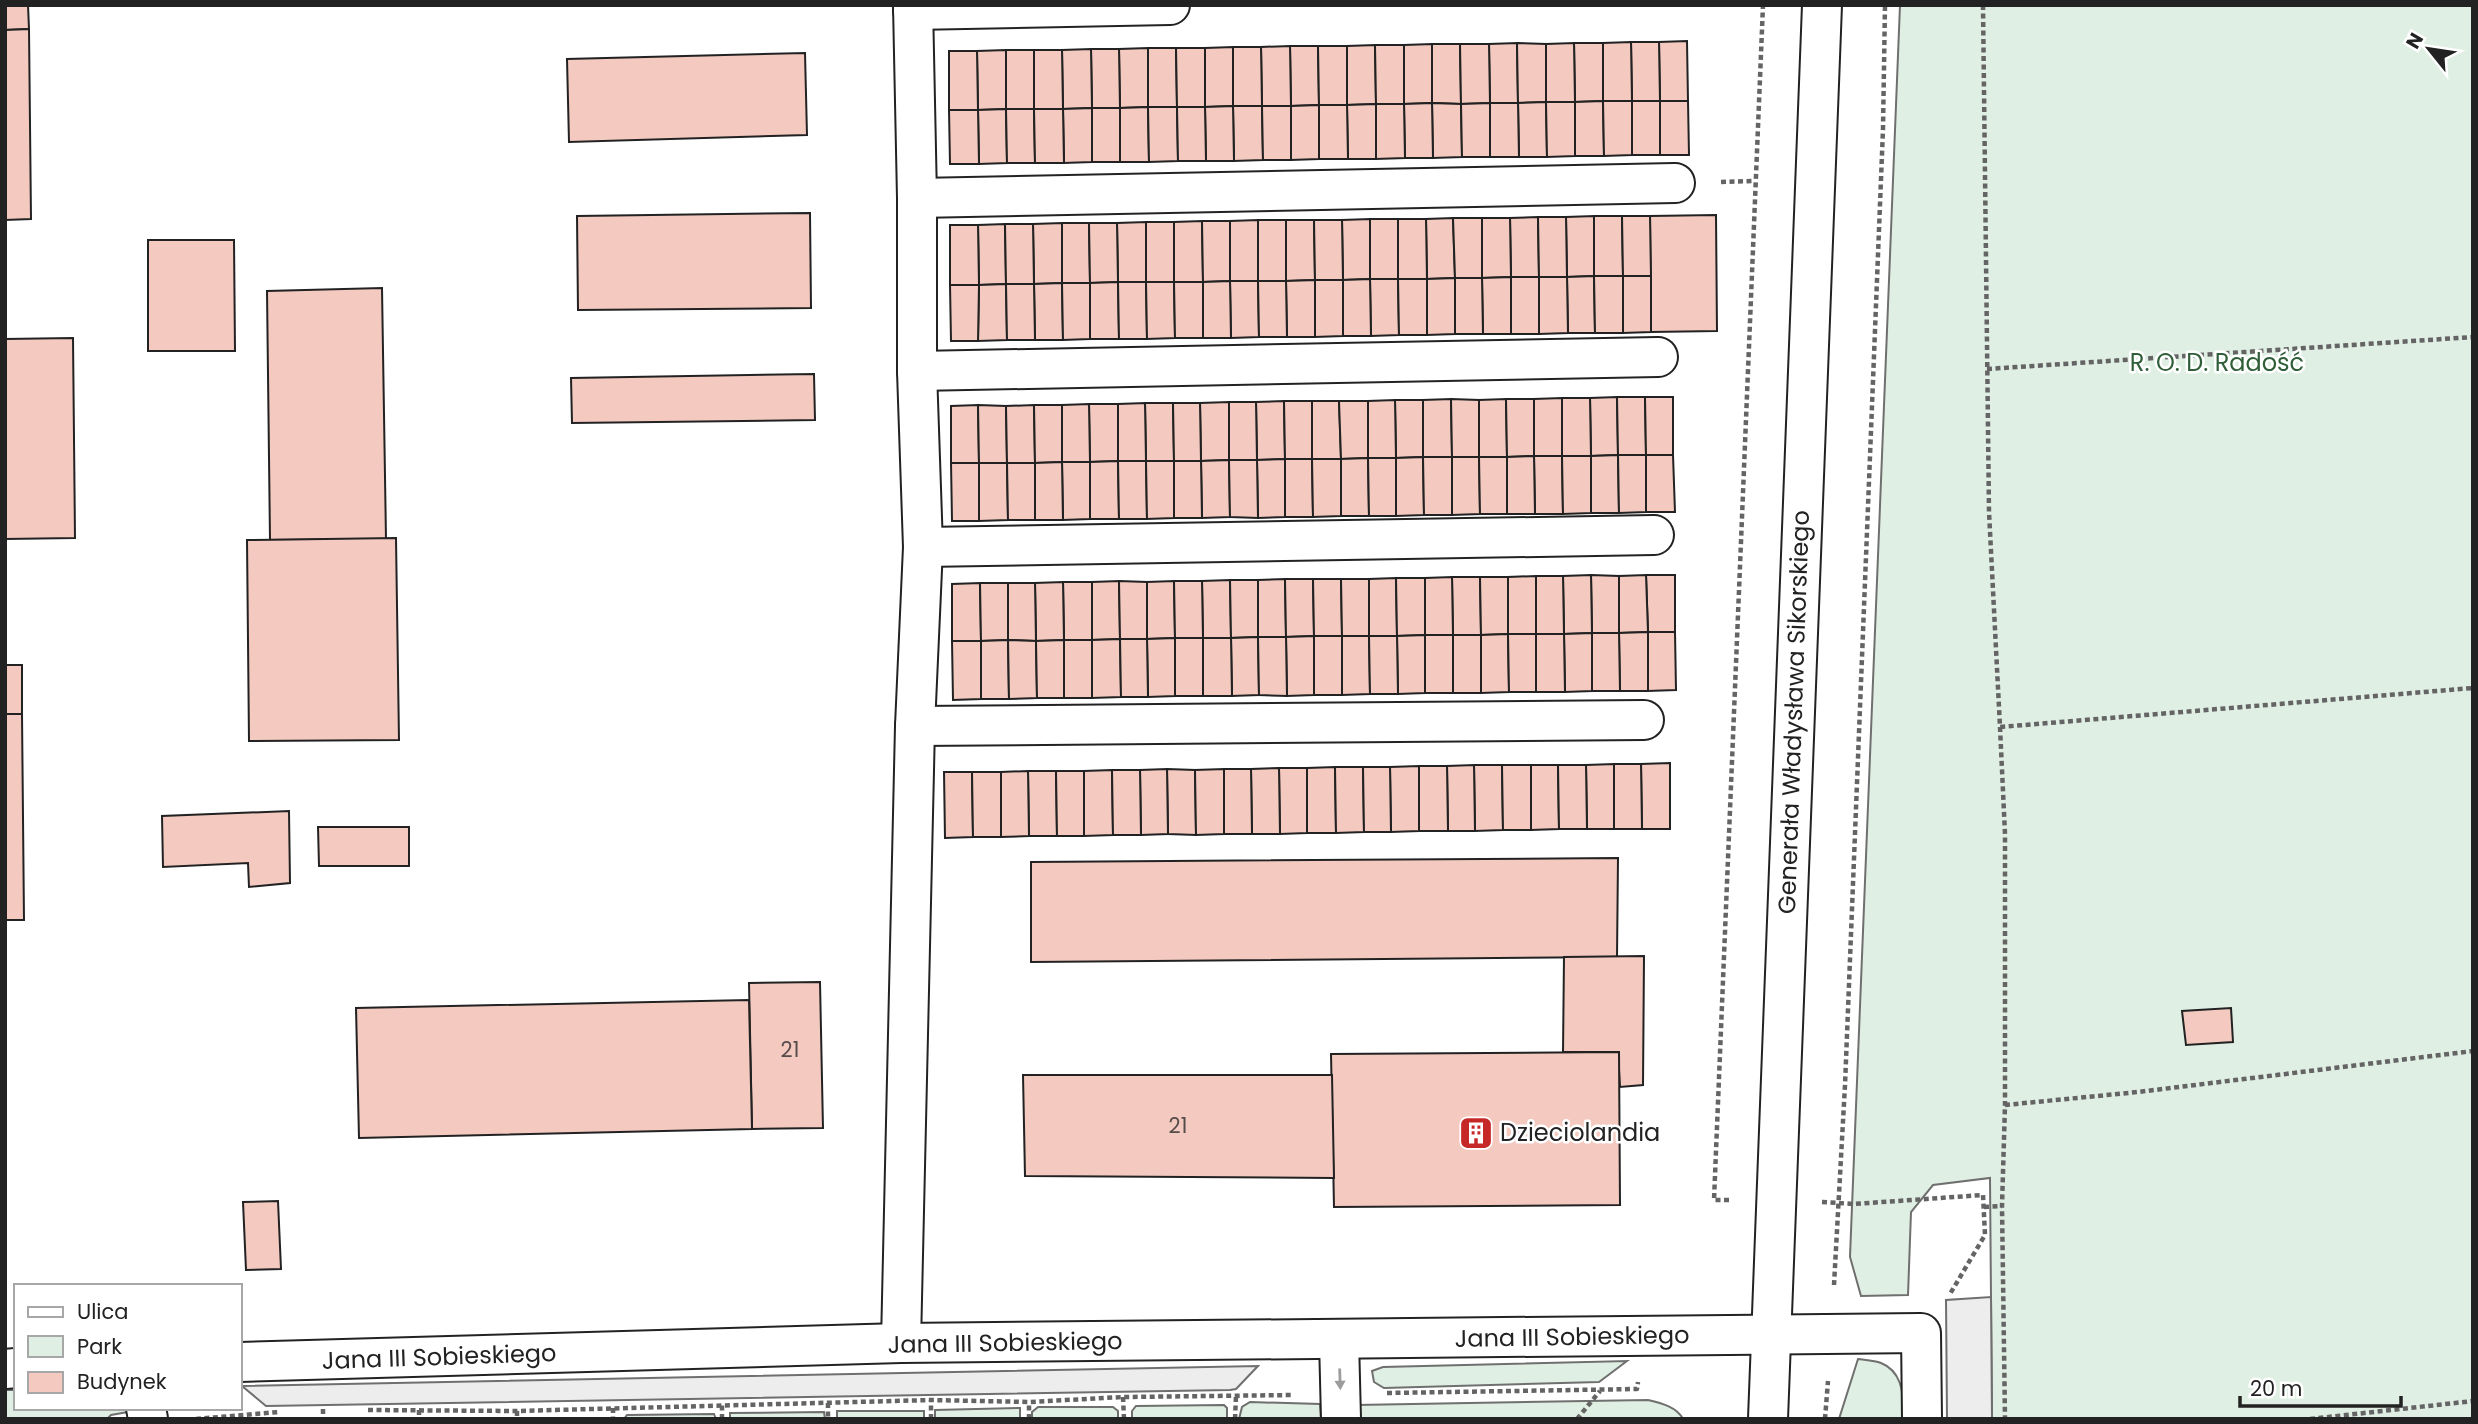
<svg xmlns="http://www.w3.org/2000/svg" width="2478" height="1424" viewBox="0 0 2478 1424" font-family="Poppins,sans-serif">
	<rect width="100%" height="100%" fill="#fff"/>
	<!-- green -->
	<g fill="#e0efe3" stroke="#6f6f6f" stroke-width="2">
		<path d="M1900,5h573v1414h-481l-2,-241 -57,7 -22,27 -3,83 -47,1 -11,-39z"/>
		<path d="M1858,1359c7,1 16,1 23,4 23,9 22,35 24,55l-66,1z"/>
		<path d="M1627,1361l-28,21 -215,6 -10,-6 -2,-11 11,-4z"/>
		<path d="M5,1390h11v18h110l2,4 -17,3 -4,4h-102z"/>
		<path d="M1648,1400c13,3 29,7 35,19h-327v-14z"/>
		<path d="M1250,1402l70,2 1,15h-82l3,-12z"/>
		<path d="M1224,1405l3,3v11h-95v-8l4,-5z"/>
		<path d="M1038,1407h75l5,4v8h-86v-7z"/>
		<path d="M1020,1408v11h-85v-9z"/>
		<rect x="837" y="1411" width="87" height="8"/>
		<path d="M824,1412l1,7h-95v-6z"/>
		<path d="M714,1414l2,5h-92l3,-4z"/>
	</g>
	<!-- parking -->
	<g fill="#ededed" stroke="#6f6f6f" stroke-width="2">
		<path d="M1991,1297l1,122h-45l-1,-119z"/>
		<path d="M1258,1366l-22,23 -6,1 -964,16 -24,-20z"/>
	</g>
	<!-- building -->
	<g fill="#f3c9c0" stroke="#222" stroke-width="2">
		<path d="M5,5h23l1,24 -24,1z"/>
		<path d="M29,29l2,190 -26,1v-190z"/>
		<path d="M1687,41l1,60h-28l-1,-59z"/>
		<path d="M1631,42h28l1,59h-28z"/>
		<path d="M1631,42l1,59h-29v-58z"/>
		<path d="M1517,43l1,60h-28l-1,-59z"/>
		<path d="M1517,43l29,1v58l-28,1z"/>
		<path d="M1574,43h29v58l-28,1z"/>
		<path d="M1574,43l1,59h-29v-58z"/>
		<path d="M1432,44h28l1,60 -29,-1z"/>
		<path d="M1432,44v59l-28,1v-59z"/>
		<path d="M1460,44h29l1,59 -29,1z"/>
		<path d="M1375,45l1,59 -29,1v-59z"/>
		<path d="M1375,45h29v59h-28z"/>
		<path d="M1290,46h28l1,59 -28,1z"/>
		<path d="M1290,46l1,60h-29l-1,-59z"/>
		<path d="M1318,46h29v59h-28z"/>
		<path d="M1233,47h28l1,59h-29z"/>
		<path d="M1233,47v59l-28,1v-59z"/>
		<path d="M1148,48h28l1,59h-29z"/>
		<path d="M1148,48v59l-28,1 -1,-59z"/>
		<path d="M1176,48h29v59h-28z"/>
		<path d="M1091,49h28l1,59h-28z"/>
		<path d="M1091,49l1,59 -29,1 -1,-59z"/>
		<rect x="1006" y="50" width="28" height="59"/>
		<path d="M1006,50v59l-28,1 -1,-59z"/>
		<path d="M1034,50h28l1,59h-29z"/>
		<path d="M949,51h28l1,59h-29z"/>
		<path d="M805,53l2,82 -238,7 -2,-83z"/>
		<path d="M1603,101l1,55h-29v-54z"/>
		<path d="M1603,101h29v54l-28,1z"/>
		<rect x="1632" y="101" width="28" height="54"/>
		<path d="M1660,101h28l1,54h-29z"/>
		<path d="M1546,102l1,55h-28l-1,-54z"/>
		<path d="M1546,102h29v54l-28,1z"/>
		<path d="M1432,103l29,1 1,53 -29,1z"/>
		<path d="M1432,103l1,55h-28l-1,-54z"/>
		<path d="M1490,103v54h-28l-1,-53z"/>
		<path d="M1490,103h28l1,54h-29z"/>
		<path d="M1376,104h28l1,54 -29,1z"/>
		<path d="M1376,104v55h-28l-1,-54z"/>
		<path d="M1319,105v54l-28,1v-54z"/>
		<path d="M1319,105h28l1,54h-29z"/>
		<path d="M1233,106h29l1,54 -29,1z"/>
		<path d="M1233,106l1,55h-28l-1,-54z"/>
		<path d="M1262,106h29v54h-28z"/>
		<path d="M1148,107l1,55h-29v-54z"/>
		<path d="M1148,107h29l1,54 -29,1z"/>
		<path d="M1177,107h28l1,54h-28z"/>
		<path d="M1092,108v54l-28,1 -1,-54z"/>
		<rect x="1092" y="108" width="28" height="54"/>
		<path d="M1006,109l1,54 -28,1 -1,-54z"/>
		<path d="M1006,109h28l1,54h-28z"/>
		<path d="M1034,109h29l1,54h-29z"/>
		<path d="M949,110h29l1,54h-29z"/>
		<path d="M810,213l1,95 -233,2 -1,-94z"/>
		<path d="M1716,215l1,116 -66,1 -1,-116z"/>
		<path d="M1594,216v60l-27,1 -1,-60z"/>
		<path d="M1594,216h28l1,60h-29z"/>
		<path d="M1622,216h28l1,60h-28z"/>
		<path d="M1538,217l1,60h-28l-1,-59z"/>
		<path d="M1538,217h28l1,60h-28z"/>
		<path d="M1453,218l2,60 -28,1 -1,-60z"/>
		<path d="M1453,218h29v60h-27z"/>
		<path d="M1482,218h28l1,59 -29,1z"/>
		<rect x="1370" y="219" width="28" height="60"/>
		<path d="M1370,219v60l-27,1 -1,-60z"/>
		<path d="M1398,219h28l1,60h-29z"/>
		<path d="M1258,220v61h-28v-60z"/>
		<rect x="1258" y="220" width="28" height="61"/>
		<path d="M1286,220h28l1,60 -29,1z"/>
		<path d="M1314,220h28l1,60h-28z"/>
		<path d="M1202,221l1,61h-29v-60z"/>
		<path d="M1202,221h28v60l-27,1z"/>
		<path d="M1146,222v60h-28l-1,-59z"/>
		<rect x="1146" y="222" width="28" height="60"/>
		<path d="M1062,223v60l-28,1 -1,-60z"/>
		<path d="M1062,223h27l1,60h-28z"/>
		<path d="M1089,223h28l1,59 -28,1z"/>
		<path d="M1005,224l1,60 -27,1 -1,-60z"/>
		<path d="M1005,224h28l1,60h-28z"/>
		<path d="M950,225h28l1,60h-29z"/>
		<path d="M148,240h86l1,111h-87z"/>
		<path d="M1594,276l1,57h-27l-1,-56z"/>
		<path d="M1594,276h29v57h-28z"/>
		<path d="M1623,276h28v56l-28,1z"/>
		<rect x="1511" y="277" width="28" height="57"/>
		<path d="M1511,277v57h-28l-1,-56z"/>
		<path d="M1539,277h28l1,56 -29,1z"/>
		<path d="M1455,278v56l-28,1v-56z"/>
		<path d="M1455,278h27l1,56h-28z"/>
		<path d="M1370,279h28l1,56 -28,1z"/>
		<path d="M1370,279l1,57h-28v-56z"/>
		<path d="M1398,279h29v56h-28z"/>
		<path d="M1315,280v57h-28l-1,-56z"/>
		<path d="M1315,280h28v56l-28,1z"/>
		<path d="M1230,281h28l1,56 -28,1z"/>
		<path d="M1230,281l1,57h-28v-56z"/>
		<path d="M1258,281h28l1,56h-28z"/>
		<path d="M1118,282l1,57h-29v-56z"/>
		<path d="M1118,282h28l1,57h-28z"/>
		<path d="M1146,282h28l1,56 -28,1z"/>
		<path d="M1174,282h29v56h-28z"/>
		<path d="M1062,283l1,57h-28l-1,-56z"/>
		<path d="M1062,283h28v56l-27,1z"/>
		<path d="M1006,284l1,56 -29,1 1,-56z"/>
		<path d="M1006,284h28l1,56h-28z"/>
		<path d="M950,285h29l-1,56h-27z"/>
		<path d="M382,288l4,251 -116,1 -3,-249z"/>
		<path d="M73,338l2,200 -70,1v-200z"/>
		<path d="M814,374l1,46 -243,3 -1,-45z"/>
		<path d="M1617,397l1,58 -27,1 -1,-58z"/>
		<path d="M1617,397h28l1,58h-28z"/>
		<path d="M1645,397h28v58h-27z"/>
		<path d="M1562,398v58h-28v-57z"/>
		<path d="M1562,398h28l1,58h-29z"/>
		<path d="M1451,399l1,58h-29v-57z"/>
		<path d="M1451,399l28,1v57h-27z"/>
		<path d="M1506,399l1,58h-28v-57z"/>
		<path d="M1506,399h28v57l-27,1z"/>
		<path d="M1395,400h28v57l-27,1z"/>
		<path d="M1395,400l1,58h-28v-57z"/>
		<path d="M1284,401l1,58 -28,1 -1,-58z"/>
		<path d="M1284,401h28v58h-27z"/>
		<path d="M1312,401h27l2,58h-29z"/>
		<path d="M1339,401h29v57l-27,1z"/>
		<path d="M1229,402v58l-28,1 -1,-58z"/>
		<path d="M1229,402h27l1,58h-28z"/>
		<path d="M1145,403h28l1,58h-28z"/>
		<path d="M1145,403l1,58h-28v-57z"/>
		<path d="M1173,403h27l1,58h-27z"/>
		<path d="M1089,404h29v57l-28,1z"/>
		<path d="M1089,404l1,58h-28v-57z"/>
		<path d="M978,405l1,58h-28v-57z"/>
		<path d="M978,405l28,1 1,57h-28z"/>
		<path d="M1034,405l1,58h-28l-1,-57z"/>
		<path d="M1034,405h28v57l-27,1z"/>
		<path d="M1618,455l1,58h-28v-57z"/>
		<path d="M1618,455h28v57l-27,1z"/>
		<path d="M1646,455h27l2,57h-29z"/>
		<path d="M1534,456h28l1,58h-28z"/>
		<path d="M1534,456l1,58h-28v-57z"/>
		<path d="M1562,456h29v57l-28,1z"/>
		<path d="M1423,457l1,58 -28,1v-58z"/>
		<path d="M1423,457h29v58h-28z"/>
		<path d="M1452,457h27l1,57 -28,1z"/>
		<path d="M1479,457h28v57h-27z"/>
		<path d="M1368,458l1,58h-28v-57z"/>
		<path d="M1368,458h28v58h-27z"/>
		<path d="M1285,459v58l-27,1 -1,-58z"/>
		<path d="M1285,459h27l1,58h-28z"/>
		<path d="M1312,459h29v57l-28,1z"/>
		<path d="M1229,460l1,57 -28,1 -1,-57z"/>
		<path d="M1229,460h28l1,58 -28,-1z"/>
		<path d="M1118,461l1,58h-29v-57z"/>
		<path d="M1118,461h28l1,58h-28z"/>
		<path d="M1146,461h28v57l-27,1z"/>
		<path d="M1174,461h27l1,57h-28z"/>
		<path d="M1062,462h28v57l-27,1z"/>
		<path d="M1062,462l1,58h-28v-57z"/>
		<path d="M951,463h28v58h-27z"/>
		<path d="M979,463h28l1,57 -29,1z"/>
		<path d="M1007,463h28v57h-27z"/>
		<path d="M396,538l3,202 -150,1 -2,-201z"/>
		<path d="M1591,575l28,1v57h-27z"/>
		<path d="M1591,575l1,58 -28,1 -1,-58z"/>
		<path d="M1646,575h29v57h-27z"/>
		<path d="M1646,575l2,57 -29,1v-57z"/>
		<path d="M1536,576v58h-28v-57z"/>
		<path d="M1536,576h27l1,58h-28z"/>
		<path d="M1452,577h28l1,58h-28z"/>
		<path d="M1452,577l1,58h-28v-57z"/>
		<path d="M1480,577h28v57l-27,1z"/>
		<path d="M1396,578l1,58h-28v-57z"/>
		<path d="M1396,578h29v57l-28,1z"/>
		<path d="M1285,579l1,58h-28v-57z"/>
		<path d="M1285,579h28l1,57 -28,1z"/>
		<path d="M1313,579h28l1,57h-28z"/>
		<path d="M1341,579h28v57h-27z"/>
		<path d="M1230,580l1,58h-28l-1,-57z"/>
		<path d="M1230,580h28v57l-27,1z"/>
		<path d="M1119,581l1,58 -28,1v-58z"/>
		<path d="M1119,581l28,1v57h-27z"/>
		<path d="M1174,581l1,57 -28,1v-57z"/>
		<path d="M1174,581h28l1,57h-28z"/>
		<path d="M1063,582h29v58h-28z"/>
		<path d="M1063,582l1,58 -28,1 -1,-58z"/>
		<path d="M980,583l1,58h-29v-57z"/>
		<path d="M980,583h28v57l-27,1z"/>
		<path d="M1008,583h27l1,58 -28,-1z"/>
		<path d="M1648,632h27l1,58 -28,1z"/>
		<path d="M1648,632v59h-28l-1,-58z"/>
		<path d="M1592,633v58l-27,1 -1,-58z"/>
		<path d="M1592,633h27l1,58h-28z"/>
		<path d="M1508,634l1,58 -28,1v-58z"/>
		<path d="M1508,634h28v58h-27z"/>
		<path d="M1536,634h28l1,58h-29z"/>
		<rect x="1425" y="635" width="28" height="58"/>
		<path d="M1425,635v58l-27,1 -1,-58z"/>
		<rect x="1453" y="635" width="28" height="58"/>
		<rect x="1314" y="636" width="28" height="59"/>
		<path d="M1314,636v59l-27,1 -1,-59z"/>
		<path d="M1342,636h27l1,58 -28,1z"/>
		<path d="M1369,636h28l1,58h-28z"/>
		<path d="M1258,637l1,58 -27,1 -1,-58z"/>
		<path d="M1258,637h28l1,59 -28,-1z"/>
		<rect x="1175" y="638" width="28" height="58"/>
		<path d="M1175,638v58l-27,1 -1,-58z"/>
		<path d="M1203,638h28l1,58h-29z"/>
		<path d="M1120,639l1,58 -29,1v-58z"/>
		<path d="M1120,639h27l1,58h-27z"/>
		<path d="M1008,640l1,59h-28v-58z"/>
		<path d="M1008,640l28,1 1,57 -28,1z"/>
		<path d="M1064,640v58h-27l-1,-57z"/>
		<rect x="1064" y="640" width="28" height="58"/>
		<path d="M952,641h29v58l-28,1z"/>
		<rect x="5" y="665" width="17" height="49"/>
		<path d="M5,714h17l2,206h-19z"/>
		<path d="M1670,763v66h-28l-1,-65z"/>
		<path d="M1614,764v65h-27l-1,-64z"/>
		<path d="M1614,764h27l1,65h-28z"/>
		<path d="M1474,765h28l1,65 -28,1z"/>
		<path d="M1474,765l1,66h-27l-1,-65z"/>
		<path d="M1502,765h29v65h-28z"/>
		<path d="M1531,765h27l1,64 -28,1z"/>
		<path d="M1558,765h28l1,64h-28z"/>
		<path d="M1419,766h28l1,65h-29z"/>
		<path d="M1419,766v65l-28,1 -1,-65z"/>
		<path d="M1335,767l1,66h-29v-65z"/>
		<path d="M1335,767h28l1,65 -28,1z"/>
		<path d="M1363,767h27l1,65h-27z"/>
		<path d="M1279,768h28v65l-27,1z"/>
		<path d="M1279,768l1,66h-28l-1,-65z"/>
		<path d="M1167,769l28,1 1,65 -28,-1z"/>
		<path d="M1167,769l1,65 -27,1 -1,-65z"/>
		<path d="M1224,769h27l1,65h-28z"/>
		<path d="M1224,769v65l-28,1 -1,-65z"/>
		<path d="M1112,770l1,65 -29,1v-65z"/>
		<path d="M1112,770h28l1,65h-28z"/>
		<path d="M1028,771h28l1,65h-28z"/>
		<path d="M1028,771l1,65 -28,1v-65z"/>
		<path d="M1056,771h28v65h-27z"/>
		<path d="M944,772h28l1,65 -28,1z"/>
		<path d="M972,772h29v65h-28z"/>
		<path d="M289,811l1,72 -41,4 -1,-24 -85,4 -1,-51z"/>
		<path d="M318,827h91v39h-90z"/>
		<path d="M1618,858l-1,99 -586,5v-100z"/>
		<path d="M1644,956l-1,129 -23,2 -2,-35h-55l1,-95z"/>
		<path d="M820,982l3,146 -71,1 -3,-146z"/>
		<path d="M749,1000l3,129 -393,9 -3,-130z"/>
		<path d="M2231,1008l2,34 -47,3 -4,-34z"/>
		<path d="M1619,1052l1,153 -286,2 -3,-153z"/>
		<path d="M1023,1075h309l2,103 -309,-2z"/>
		<path d="M278,1201l3,68 -35,1 -3,-68z"/>
	</g>
	<g fill="none" stroke-linecap="round" stroke-linejoin="round">
		<!-- minor casing -->
		<g stroke="#222" stroke-width="42">
			<g id="minor">
				<path d="M913,10l257,-5"/>
				<path d="M917,198l758,-15"/>
				<path d="M917,371l741,-14"/>
				<path d="M923,547l731,-12"/>
				<path d="M915,726l729,-6"/>
				<path d="M1339,1340l2,79"/>
				<path d="M901,1343l14,-617 8,-179 -6,-176v-173l-4,-193"/>
				<path d="M240,1362l661,-19 1020,-10 1,86"/>
				<path d="M5,1369l11,-1"/>
				<path d="M146,1408l2,11"/>
			</g>
		</g>
		<!-- major casing -->
		<g stroke="#222" stroke-width="42">
			<path id="major" d="M1768,1419l54,-1414"/>
		</g>
		<!-- path -->
		<g stroke="#646464" stroke-width="4.5" stroke-dasharray="5 3.5" stroke-linecap="butt">
			<path d="M1983,5l6,507 11,215 473,-39"/>
			<path d="M1721,182l34,-1"/>
			<path d="M1987,369l486,-32"/>
			<path d="M2000,727l5,107v271l-3,101 3,213"/>
			<path d="M2005,1105l133,-13 335,-41"/>
			<path d="M1729,1200h-15l49,-1195"/>
			<path d="M1822,1202l32,2 129,-9 2,40 -35,59"/>
			<path d="M1984,1207l18,-1"/>
			<path d="M1834,1285l11,-200 38,-956 2,-124"/>
			<path d="M1387,1393l250,-4 1,-7"/>
			<path d="M1123,1397l1,22"/>
			<path d="M828,1403v16"/>
			<path d="M613,1408v11"/>
			<path d="M323,1409v10"/>
			<path d="M368,1410l149,1 414,-11 98,2 94,-5 170,-2"/>
			<path d="M419,1410v9"/>
			<path d="M517,1411v8"/>
			<path d="M196,1419l83,-7"/>
			<path d="M722,1419v-14"/>
			<path d="M931,1419v-19"/>
			<path d="M1029,1419v-17"/>
			<path d="M1235,1419l1,-23"/>
			<path d="M1577,1419l23,-28"/>
			<path d="M1825,1419l3,-38"/>
			<path d="M2310,1419l163,-18"/>
		</g>
		<!-- minor -->
		<use href="#minor" stroke="#fff" stroke-width="38"/>
		<!-- major -->
		<use href="#major" stroke="#fff" stroke-width="38"/>
	</g>
	<!-- one-way arrows -->
	<defs><path id="oneway-solid" d="M-6-.8H1V-3.2L6.5 0L1 3.2V.8H-6Z" transform="scale(1.75)"/></defs>
	<use fill="#9c9c9c" href="#oneway-solid" transform="translate(1340 1379) rotate(88)"/>
	<!-- icons -->
	<defs>
		<g id="building-square" transform="scale(1.75)"><rect x="-9" y="-9" width="18" height="18" rx="4" fill="#c62828" stroke="#fff"/><path d="M-4-6H4V6H1V3H-1V6H-4ZM-2.5-4.3h1.7v1.8h-1.7ZM.8-4.3h1.7v1.8H.8ZM-2.5-1h1.7V.8h-1.7ZM.8-1h1.7V.8H.8Z" fill="#fff"/></g>
	</defs>
	<g fill-rule="evenodd">
		<use href="#building-square" x="1476" y="1133"/>
	</g>
	<g text-anchor="middle" stroke-width="5" stroke-linejoin="round" paint-order="stroke">
		<!-- number labels -->
		<g font-size="21" fill="#564c4a">
			<text x="790" y="1057">21</text>
			<text x="1178" y="1133">21</text>
		</g>
		<!-- park labels -->
		<g font-size="24" fill="#2f5e38" stroke="#fff">
			<text x="2217" y="371">R. O. D. Radość</text>
		</g>
		<!-- street labels -->
		<g font-size="24" fill="#222" stroke="#fff">
			<text transform="translate(1794 712) rotate(-88)" y="8">Generała Władysława Sikorskiego</text>
			<text transform="translate(1572 1337) rotate(-1)" y="8">Jana III Sobieskiego</text>
			<text transform="translate(1005 1343) rotate(-1)" y="8">Jana III Sobieskiego</text>
			<text transform="translate(439 1357) rotate(-2)" y="8">Jana III Sobieskiego</text>
		</g>
		<!-- poi labels -->
		<g font-size="24" fill="#222" stroke="#fff" text-anchor="start">
			<text x="1500" y="1141">Dzieciolandia</text>
		</g>
	</g>
	<!-- border -->
	<rect width="2478" height="1424" fill="none" stroke="#222222" stroke-width="14"/>
	<!-- legend -->
	<rect x="14" y="1284" width="228" height="126" fill="#ffffff" stroke="#a7a7a7" stroke-width="2"/>
	<rect x="28" y="1307" width="35" height="10" fill="#ffffff" stroke="#a7a7a7" stroke-width="2"/>
	<text x="77" y="1319" font-size="21" fill="#222222">Ulica</text>
	<rect x="28" y="1336" width="35" height="21" fill="#e0efe3" stroke="#a7a7a7" stroke-width="2"/>
	<text x="77" y="1354" font-size="21" fill="#222222">Park</text>
	<rect x="28" y="1372" width="35" height="21" fill="#f3c9c0" stroke="#a7a7a7" stroke-width="2"/>
	<text x="77" y="1389" font-size="21" fill="#222222">Budynek</text>
	<!-- north arrow -->
	<g transform="translate(2429 49) rotate(300)" stroke="#ffffff" stroke-width="5" paint-order="stroke">
	<path d="M0-5L12 26L0 18L-12 26Z" fill="#222222"/>
	<text y="-10" font-size="19" font-weight="bold" text-anchor="middle" fill="#222222">N</text>
	</g>
	<!-- scale -->
	<path d="M2240 1396v10h161v-10" fill="none" stroke="#222222" stroke-width="3.5"/>
	<text x="2250" y="1396" font-size="21" fill="#222222" stroke="#ffffff" stroke-width="5" paint-order="stroke">20 m</text>
</svg>
